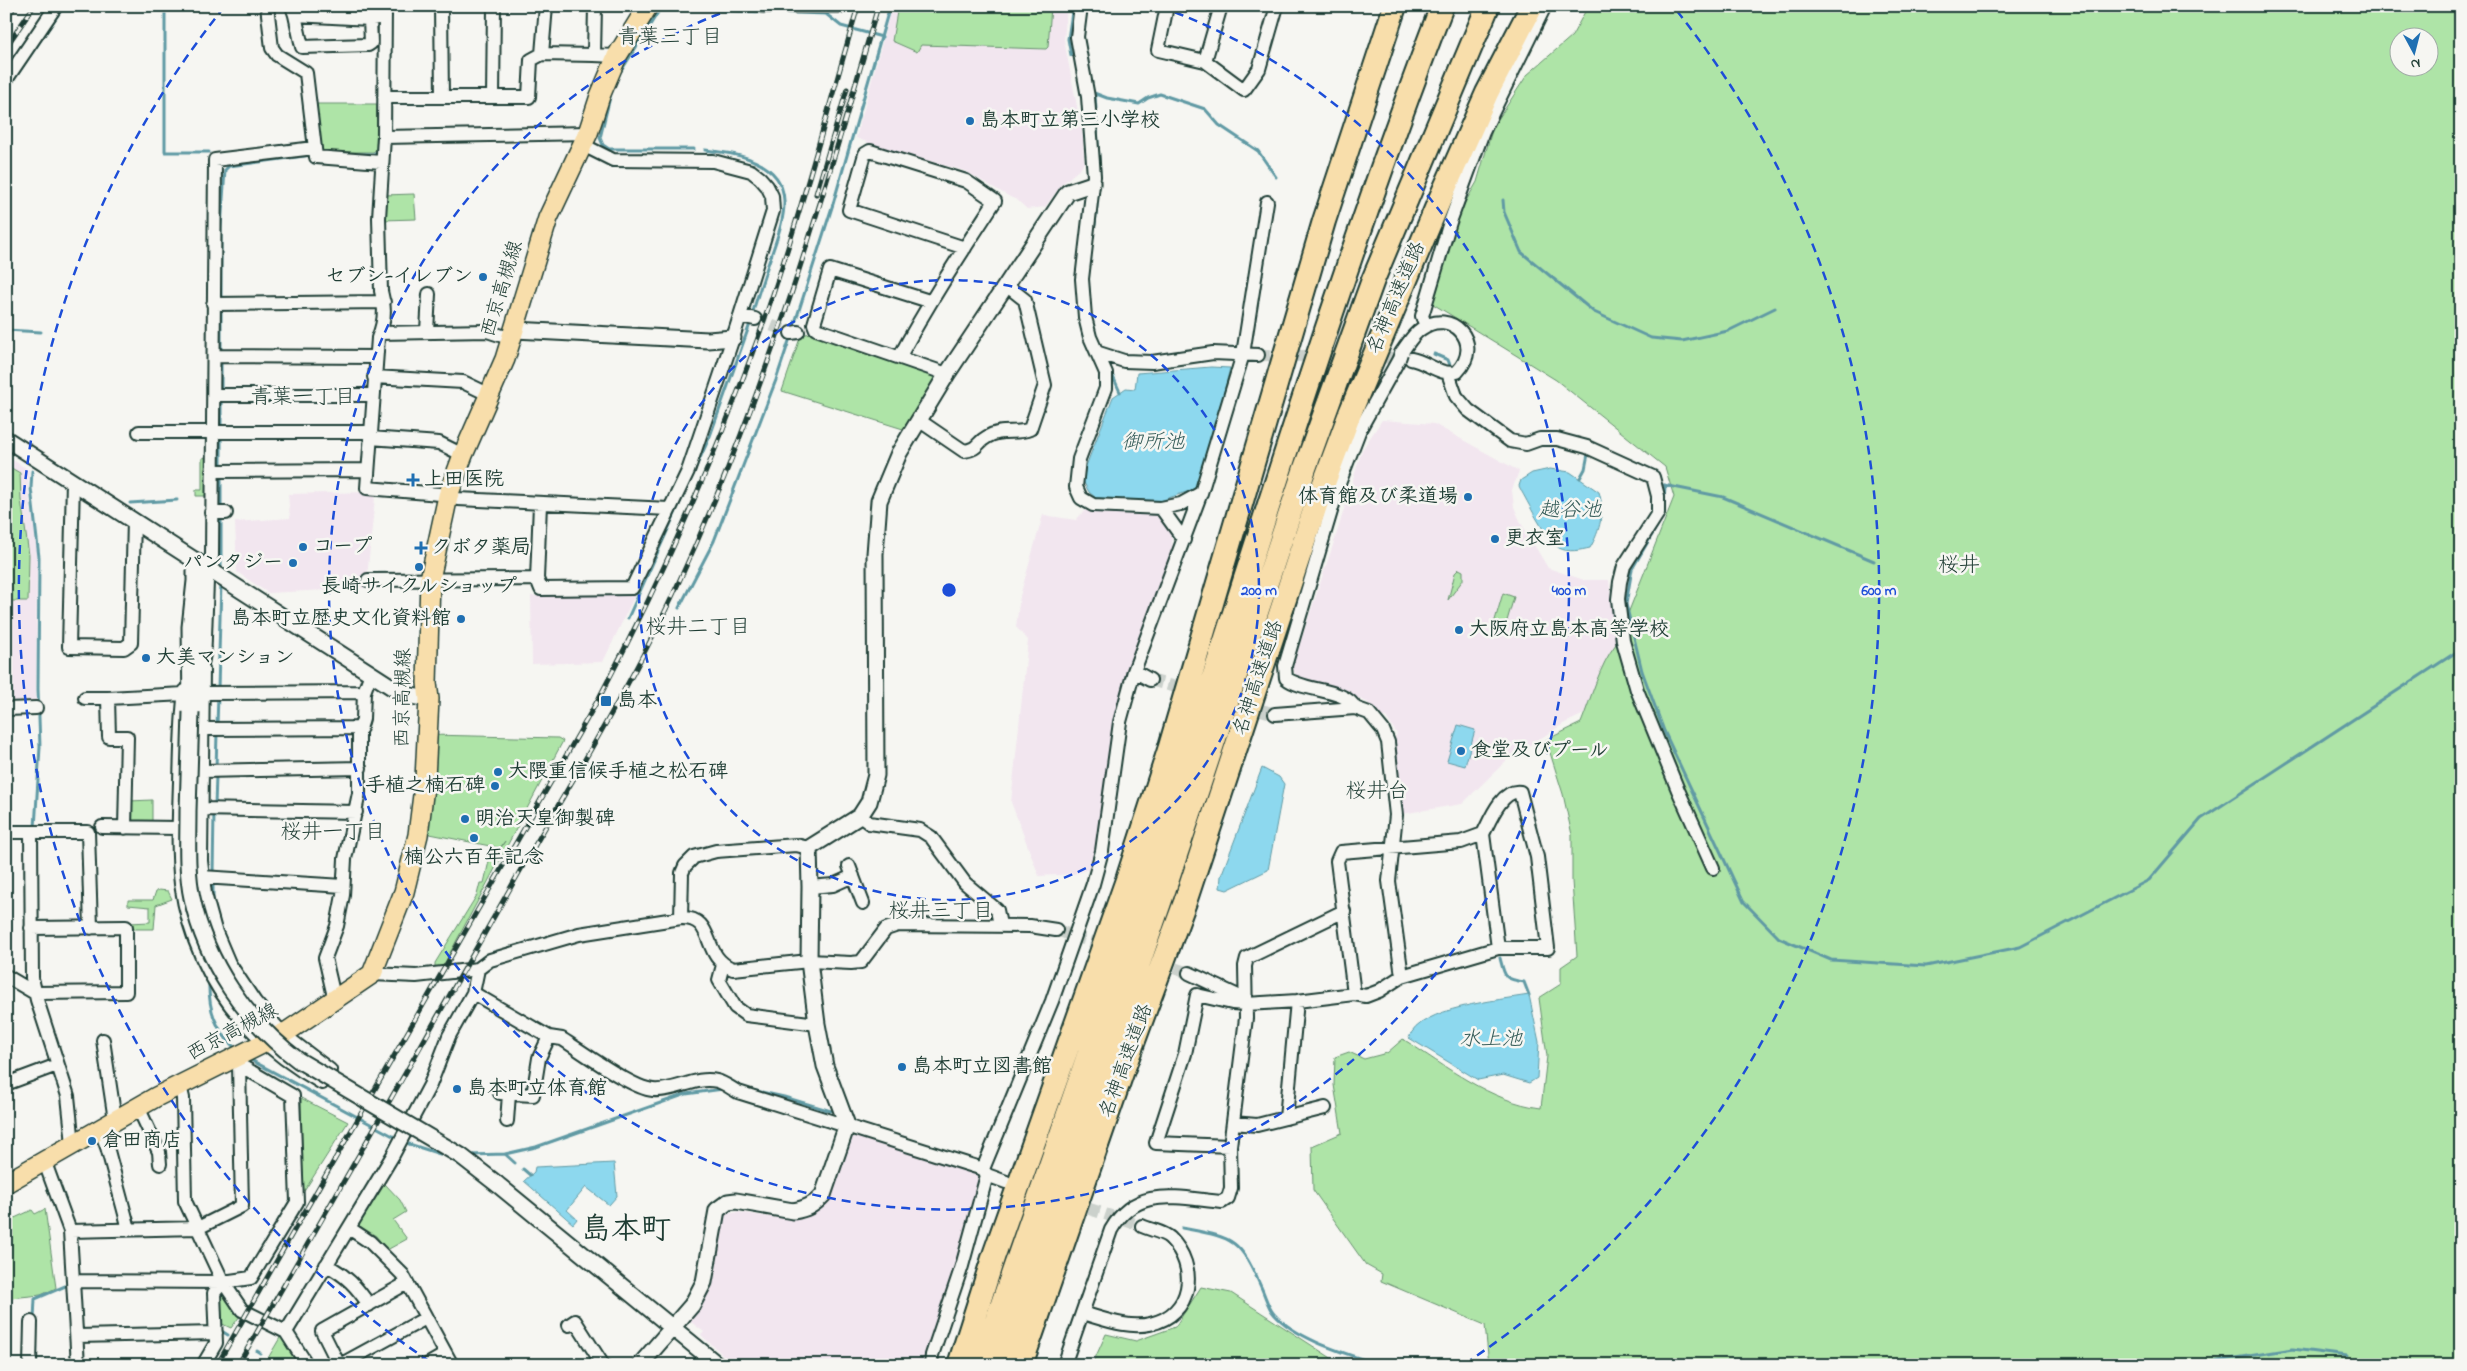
<svg xmlns="http://www.w3.org/2000/svg" width="2467" height="1371" font-family="'Indie Flower','Klee One',sans-serif">
  <rect width="100%" height="100%" fill="#f6f6f2"/>
  <filter id="ink" filterUnits="userSpaceOnUse"><feTurbulence type="fractalNoise" baseFrequency=".02" numOctaves="2"/><feDisplacementMap in="SourceGraphic" scale="10" xChannelSelector="R" yChannelSelector="G"/><feConvolveMatrix kernelMatrix="1 2 1 2 8 2 1 2 1" color-interpolation-filters="sRGB"/></filter>
  <g filter="url(#ink)">
    <!-- built -->
    <path fill="#f2e6ef" d="M892 6H1067L1064 40 1083 137 1084 162 1081 168 1062 184 1045 207 1027 209 1017 200 1010 197 965 171 880 147 856 138Z
      M1382 420 1434 424 1519 471 1512 490 1514 507 1521 523 1548 568 1584 580H1609L1618 659 1603 705 1565 723 1509 758 1462 804 1402 814 1393 741 1397 734 1386 717H1380L1367 702 1345 693 1298 679 1292 667 1335 539 1362 450Z
      M6 456 29 470 28 488 37 549 36 703 6 704Z
      M371 492 375 497 366 588 268 593 237 572 235 522 290 518 288 494Z
      M1085 510 1151 513 1162 517 1170 527 1173 548 1122 688 1097 847 1092 868 1074 874 1039 876 1011 802 1028 640 1016 627 1020 596 1043 515 1076 520Z
      M635 595 603 662 532 664 531 596Z
      M858 1134 975 1171 982 1179 927 1365H734L701 1335 704 1332 687 1319 721 1220 726 1214 738 1212 777 1218 804 1219 820 1209 827 1200 853 1136Z"/>
    <!-- green -->
    <path fill="#aee4a7" stroke="#66906e" fill-rule="evenodd" d="M898 6H1051L1048 47 1046 49 921 45 917 52 892 41Z
      M1588 6H2461V1365H1489L1485 1325 1381 1281 1382 1274 1366 1265 1313 1190 1312 1146 1342 1133 1334 1085 1335 1057 1349 1052 1364 1059 1387 1053 1403 1039C1445 1066 1491 1102 1541 1108L1547 1056 1539 998 1561 984V967L1577 956 1572 881V835L1563 794 1546 740 1581 723C1592 696 1599 666 1616 644L1674 497 1665 467 1556 380 1420 296 1430 283 1456 218 1477 182 1493 127 1527 75 1572 36ZM2400 38H2430V68H2400Z
      M312 104H377L376 150 373 152H322L317 145Z
      M414 194 416 219 383 220 384 195Z
      M811 333 935 373 937 379 903 429 782 391 801 335Z
      M209 457V496H196V490H202V458Z
      M6 465 20 473 21 500 29 555 28 601H6Z
      M1459 569 1463 571V580L1448 600 1455 573Z
      M1503 593 1514 597 1504 631 1493 627Z
      M431 735 558 738 563 741 442 968 435 967V963L477 895 480 883H484L492 848 500 849 505 841 500 848 425 833Z
      M152 800V824L134 823 129 818V801Z
      M159 890 168 891 172 899 156 905 154 929H131L129 923 150 922V907L128 905V900H153L156 891Z
      M301 1098 348 1122 303 1193Z
      M385 1184 400 1200 406 1212 393 1220 407 1239 387 1250 376 1236 358 1225Z
      M45 1209 56 1288 41 1295 10 1298 6 1270V1222L32 1210 35 1214Z
      M1201 1287 1231 1293 1342 1365H1092L1106 1334 1136 1341 1175 1327Z
      M221 1293H224L232 1309 240 1316 231 1328 218 1322 217 1297Z
      M281 1336 298 1365H264Z"/>
    <!-- water -->
    <path fill="#8dd8ee" stroke="#619aa4" d="M1211 367 1230 368 1213 434 1195 489 1154 503 1106 500 1096 498 1089 492 1083 481 1086 466 1113 397 1126 388 1135 389 1137 373Z
      M1550 469 1570 472 1599 492C1605 511 1600 531 1590 548 1581 550 1568 553 1559 548 1546 539 1530 506 1522 492L1519 486 1521 480 1532 473Z
      M1458 725 1475 730 1465 766 1447 761Z
      M1262 768 1279 777 1284 784 1268 870 1227 890 1220 888 1221 876Z
      M1529 995 1539 1042 1537 1078 1529 1083 1503 1075 1478 1080 1409 1038C1419 1007 1500 1000 1529 995Z
      M614 1163 617 1196 609 1205 586 1187 567 1210 577 1219 573 1224 524 1181 534 1172 535 1167Z"/>
    <g fill="none" stroke-linecap="round" stroke-linejoin="round">
      <!-- stream -->
      <path stroke="#619aa4" stroke-width="3" d="M165 6V152H209
        M713 6 716 10 765 12
        M771 12 826 14 841 26 882 37
        M1071 55 1068 39 1073 6
        M621 71 662 6
        M6 91 64 6
        M611 93 600 138 603 145 609 149H694
        M1094 93 1107 98 1139 104 1148 98 1160 94 1205 109 1219 125 1258 151 1276 177
        M1095 94 1100 175
        M705 150C721 152 739 154 754 161 798 180 784 218 772 253 765 273 758 294 752 315
        M353 154H374L378 151
        M1503 200 1504 212 1521 252 1594 312 1651 338 1682 341 1728 331 1775 308
        M1095 225 1099 184
        M1088 276 1089 294
        M221 301V228L225 170 229 166 312 155
        M221 308V354
        M793 329 833 204 890 6
        M6 330 41 332
        M1434 354 1448 360 1452 370
        M221 360V391
        M1111 372 1120 392
        M1458 385 1464 397
        M221 398V429
        M221 435V469
        M1549 445 1563 446
        M1606 462 1646 480
        M32 471 31 488 39 557 38 689 40 747 35 828
        M221 475V509
        M1580 478 1585 469 1588 454
        M1664 485 1723 497 1874 561
        M130 503 177 500
        M1664 503 1665 485
        M221 515V571
        M1660 521 1632 569 1626 604 1642 671 1664 731 1744 902 1779 938 1831 960 1926 966 2020 947 2149 880 2201 819 2461 649
        M679 608 714 541 776 380 791 335
        M628 618 710 436 751 321
        M218 689 221 583
        M217 726 218 695
        M216 769 217 733
        M215 806 216 775
        M213 874 214 812
        M213 901V882
        M1500 958C1505 978 1504 979 1524 982L1529 995
        M209 980C208 1009 215 1030 237 1050
        M247 1058 393 1136
        M752 1090 784 1097 831 1111
        M409 1144 440 1154 447 1155
        M505 1154 536 1147 686 1094 723 1089
        M469 1155 505 1154 515 1163
        M523 1169 530 1175
        M1182 1228C1233 1238 1239 1237 1261 1287 1265 1295 1268 1308 1274 1314 1297 1340 1348 1354 1380 1365
        M34 1319 35 1299 70 1284
        M220 1330 228 1335
        M257 1351 260 1353
        M1891 1365H1897
        M2192 1365 2293 1349 2347 1356"/>
      <!-- minor-tunnel -->
      <path stroke="#cbd1cc" stroke-width="12" stroke-dasharray="12 6" stroke-linecap="butt" d="M755 319 791 333
        M1258 355 1408 358
        M1150 680 1191 691
        M1244 705 1275 714
        M1056 930 1108 947
        M1158 963 1189 973
        M1071 1203 1142 1226"/>
      <!-- minor casing -->
      <g stroke="#1f3d34" stroke-width="16">
        <path id="minor" d="M267 6 272 48 277 55 306 73 316 157 381 162
          M292 6 295 15 370 19
          M385 6 384 137 379 218 381 291C386 308 385 322 378 338L367 488 440 494 458 499 669 509
          M546 6 542 54 594 55
          M595 6 594 55 617 56
          M763 6H841
          M1081 6 1077 37 1088 97 1094 176 1082 279 1085 317 1090 337 1106 373V388L1079 459 1076 487 1081 498 1093 505 1161 508
          M1167 6 1158 50 1205 61 1244 90 1259 69 1277 6
          M295 15 302 47 368 45 371 43 370 19 385 17
          M1205 61 1221 6
          M6 80 56 6
          M384 97H442L441 6
          M442 97H493L494 6
          M493 97H529L531 60 542 54
          M384 137 588 133
          M929 301 830 270 814 324 816 329 947 374
          M213 304 384 302
          M740 316 755 319
          M1426 326 1422 316 1450 222 1483 132 1545 6
          M427 331 429 294
          M380 333 487 331 512 339
          M791 333 798 332
          M1099 353 1124 361 1152 362 1213 353 1258 355
          M1401 353C1407 345 1413 334 1421 329 1451 307 1485 343 1457 372 1439 376 1428 362 1411 359
          M214 356 376 357
          M900 356C929 302 962 252 995 201L966 181 870 151 865 154 849 210 965 248
          M1448 373 1456 396 1468 410 1510 441 1526 444 1540 439H1557L1587 447 1653 477 1658 496V513L1624 566 1620 582 1618 599 1623 641 1637 690 1678 790 1713 868
          M374 377 463 382 490 395
          M214 395H373
          M920 421 964 451C979 449 976 443 987 437 1001 428 1016 435 1030 429L1045 385 1025 300 1006 285
          M139 432H370
          M370 438 439 443 463 455
          M212 471 367 470
          M73 481 69 647 124 648 131 643 134 520
          M540 504 537 579 541 589 632 588 688 471 733 338 773 211 772 196 767 186 760 178 751 171 713 161 613 160 583 145
          M211 513H226
          M1184 540 1161 508 1181 504 1201 493
          M206 567 212 556 215 160 314 148
          M368 580 537 579
          M1134 671 1150 680
          M185 691C181 721 181 751 180 782 179 816 177 850 181 884 194 974 244 1039 322 1083L330 1070 283 1034 255 1002 229 963 215 930 205 894 201 861 203 669
          M204 693 364 692
          M85 698H108L109 737H127L125 828
          M108 698 184 694
          M1355 708C1346 688 1303 692 1286 678L1285 666 1340 481 1360 429 1399 359
          M6 709 36 708
          M203 729 361 728
          M203 771 360 768
          M201 809 356 812
          M860 816 869 823 920 830 931 837 965 883 997 910 1000 925
          M102 827 178 828
          M6 832H88L91 928
          M31 832 32 978 37 1000 68 1096 73 1144
          M849 866 863 903
          M202 877 343 886
          M810 887 833 885 853 876
          M681 918 682 873 685 866 694 857 716 851 796 845 809 848
          M723 965 719 980 735 1007 746 1015 817 1024
          M1189 973 1236 995 1246 1004
          M372 974 416 976 478 969 490 960 579 934 681 918C717 917 700 957 733 969L809 961 851 963 861 962 886 929 898 925 1030 926 1056 930
          M6 976 35 993 126 992V927L31 928
          M1402 976 1498 948H1548L1537 857 1520 792C1502 789 1490 820 1483 834
          M473 993 549 1037 562 1039C583 1052 631 1088 653 1090 675 1092 695 1076 717 1081 725 1083 730 1088 738 1092L983 1169 987 1175 1006 1182
          M1354 994 1337 861 1341 852 1461 842 1483 834 1498 948
          M335 1001 325 958 337 926 343 895 345 859 359 793V732L363 719 364 692 371 673
          M103 1040 115 1120
          M6 1084 57 1065
          M180 1086 183 1098 185 1201 223 1282 242 1310 286 1332 307 1365
          M500 1093 533 1095 539 1058 549 1037
          M138 1107 159 1152 160 1164
          M1286 1118 1297 1001
          M507 1121 509 1094
          M1233 1123 1257 1125 1325 1108
          M100 1129 107 1147 129 1229
          M1230 1146 1156 1143 1185 1054 1197 995 1232 1003 1246 1004 1297 1001 1354 994 1366 996 1379 991 1402 976 1389 881 1396 815 1388 742 1383 730 1369 713 1355 708 1275 714
          M44 1160 70 1231 78 1365
          M983 1169 1052 1001 1093 884 1102 851 1120 722 1134 671 1201 493 1243 354 1267 202
          M349 1228 370 1242 403 1275 452 1365
          M70 1231 198 1228 242 1206 239 1065
          M326 1265C346 1275 357 1287 369 1305
          M73 1281 223 1282 251 1278 297 1202 293 1096 231 1060
          M1082 1313C1104 1319 1128 1329 1150 1324 1193 1315 1199 1267 1170 1238 1164 1232 1151 1230 1142 1226
          M569 1325 575 1321 603 1365
          M286 1332 393 1155 430 1085 449 1036 473 993 478 969
          M77 1336 216 1333
          M30 1365 31 1322
          M203 1365 216 1343 214 1293 223 1282
          M339 1365 322 1331 407 1283
          M340 1365 426 1318
          M427 1365 446 1354
          M931 1365 932 1355 962 1266 987 1175
          M1064 1365 1111 1230C1136 1185 1177 1198 1222 1202L1228 1198 1231 1188 1230 1146 1246 1018 1245 966 1247 958 1344 911"/>
      </g>
      <!-- tertiary casing -->
      <g stroke="#1f3d34" stroke-width="19">
        <path id="tertiary" d="M515 330 708 340 733 338
          M6 439 395 689 411 696 429 699
          M197 682 203 651 206 567
          M191 712 190 627 195 581V560
          M497 1184 718 1365
          M640 1365 692 1305 704 1282 717 1210 728 1202 736 1201 793 1211C806 1209 814 1205 823 1195L847 1125 825 1066 817 1024 809 961 810 887 809 848 860 816 869 802 876 775 875 554 879 501 899 453 947 374 1054 213 1068 192 1092 184"/>
      </g>
      <!-- primary casing -->
      <g stroke="#1f3d34" stroke-width="22">
        <path id="primary" d="M6 1183 156 1097 288 1031 372 974 404 892 418 835 425 779 429 699 427 683 430 579 448 496 463 455 505 359 548 218 588 133 600 96 617 56 648 6"/>
      </g>
      <!-- motorway casing -->
      <g stroke="#1f3d34" stroke-width="26">
        <path id="motorway" d="M959 1365 994 1255 1128 877 1169 750 1324 221 1395 6
          M981 1365C1036 1204 1094 1043 1147 881 1244 589 1331 293 1442 6
          M1000 1365 1165 888 1305 468 1373 280 1488 6
          M1021 1365 1122 1073 1185 902 1318 499 1350 413 1440 199 1487 93 1532 6"/>
      </g>
      <!-- minor -->
      <use href="#minor" stroke="#f6f6f2" stroke-width="12"/>
      <!-- tertiary -->
      <use href="#tertiary" stroke="#f6f6f2" stroke-width="15"/>
      <!-- primary -->
      <use href="#primary" stroke="#f8deab" stroke-width="19"/>
      <!-- motorway -->
      <use href="#motorway" stroke="#f8deab" stroke-width="22"/>
      <!-- rail casing -->
      <g stroke="#1f3d34" stroke-width="5">
        <path id="rail" d="M6 19 15 6
          M6 47 34 6
          M816 194 847 89
          M217 1365 599 698C661 581 714 460 759 335 797 228 826 116 858 6
          M238 1365C333 1201 427 1036 520 871 574 777 632 684 677 586 765 397 821 206 878 6"/>
      </g>
      <!-- rail -->
      <use href="#rail" stroke="#f6f6f2" stroke-width="3" stroke-dasharray="9" stroke-linecap="butt"/>
      <!-- minor-bridge casing -->
      <g stroke="#1f3d34" stroke-width="16" stroke-linecap="butt">
        <path id="minor-bridge" d="M1399 359 1401 353"/>
      </g>
      <!-- tertiary-bridge casing -->
      <g stroke="#1f3d34" stroke-width="19" stroke-linecap="butt">
        <path id="tertiary-bridge" d="M191 712C190 745 189 778 188 811 188 840 186 870 192 898 206 963 246 1021 298 1060L461 1156 497 1184"/>
      </g>
      <!-- minor-bridge -->
      <use href="#minor-bridge" stroke="#f6f6f2" stroke-width="12"/>
      <!-- tertiary-bridge -->
      <use href="#tertiary-bridge" stroke="#f6f6f2" stroke-width="15"/>
    </g>
  </g>
  <!-- distance rings -->
  <g fill="none" stroke="#1d4ed8" stroke-width="2.5" stroke-dasharray="9 6">
    <circle cx="949" cy="590" r="310"/>
    <path d="M1161 7A620 620 0 1 1 737 7"/>
    <path d="M429 1361A930 930 0 0 1 221 11M1677 11A930 930 0 0 1 1469 1361"/>
  </g>
  <!-- markers -->
  <g fill="#1f6fb2" stroke="#f6f6f2" stroke-width="2">
    <circle cx="970" cy="121" r="5"/>
    <circle cx="483" cy="277" r="5"/>
    <path d="M410.5 472.5h5v5h5v5h-5v5h-5v-5h-5v-5h5z"/>
    <circle cx="1468" cy="497" r="5"/>
    <circle cx="1495" cy="539" r="5"/>
    <circle cx="303" cy="547" r="5"/>
    <path d="M418.5 540.5h5v5h5v5h-5v5h-5v-5h-5v-5h5z"/>
    <circle cx="293" cy="563" r="5"/>
    <circle cx="419" cy="567" r="5"/>
    <circle cx="461" cy="619" r="5"/>
    <circle cx="1459" cy="630" r="5"/>
    <circle cx="146" cy="658" r="5"/>
    <rect x="600" y="695" width="12" height="12" rx="2.5"/>
    <circle cx="1461" cy="751" r="5"/>
    <circle cx="498" cy="772" r="5"/>
    <circle cx="495" cy="786" r="5"/>
    <circle cx="465" cy="819" r="5"/>
    <circle cx="474" cy="838" r="5"/>
    <circle cx="902" cy="1067" r="5"/>
    <circle cx="457" cy="1089" r="5"/>
    <circle cx="92" cy="1141" r="5"/>
  </g>
  <g text-anchor="middle" dominant-baseline="central" stroke-width="5" stroke-linejoin="round" paint-order="stroke">
    <!-- poi labels -->
    <g font-size="20" font-weight="bold" fill="#1f3d34" stroke="#f6f6f2" text-anchor="start">
      <text x="980" y="121">島本町立第三小学校</text>
      <text x="473" y="277" text-anchor="end">セブン-イレブン</text>
      <text x="424" y="480">上田医院</text>
      <text x="1458" y="497" text-anchor="end">体育館及び柔道場</text>
      <text x="1505" y="539">更衣室</text>
      <text x="313" y="547">コープ</text>
      <text x="431" y="548">クボタ薬局</text>
      <text x="283" y="563" text-anchor="end">パンタジー</text>
      <text x="419" y="587" text-anchor="middle">長崎サイクルショップ</text>
      <text x="451" y="619" text-anchor="end">島本町立歴史文化資料館</text>
      <text x="1469" y="630">大阪府立島本高等学校</text>
      <text x="156" y="658">大美マンション</text>
      <text x="617" y="701">島本</text>
      <text x="1471" y="751">食堂及びプール</text>
      <text x="508" y="772">大隈重信候手植之松石碑</text>
      <text x="485" y="786" text-anchor="end">手植之楠石碑</text>
      <text x="475" y="819">明治天皇御製碑</text>
      <text x="474" y="858" text-anchor="middle">楠公六百年記念</text>
      <text x="912" y="1067">島本町立図書館</text>
      <text x="467" y="1089">島本町立体育館</text>
      <text x="102" y="1141">倉田商店</text>
    </g>
    <!-- street labels -->
    <g font-size="20" fill="#1f3d34" stroke="#f6f6f2">
      <text transform="translate(503 289) rotate(-73)">西京高槻線</text>
      <text transform="translate(1397 298) rotate(-67)">名神高速道路</text>
      <text transform="translate(1259 678) rotate(-72)">名神高速道路</text>
      <text transform="translate(404 698) rotate(-89)">西京高槻線</text>
      <text transform="translate(233 1033) rotate(-28)">西京高槻線</text>
      <text transform="translate(1127 1061) rotate(-70)">名神高速道路</text>
    </g>
    <!-- neighbourhood labels -->
    <g font-size="21" fill="#1f3d34" stroke="#f6f6f2">
      <text x="670" y="38">青葉三丁目</text>
      <text x="303" y="398">青葉一丁目</text>
      <text x="1959" y="566">桜井</text>
      <text x="698" y="628">桜井二丁目</text>
      <text x="1377" y="792">桜井台</text>
      <text x="333" y="833">桜井一丁目</text>
      <text x="941" y="912">桜井三丁目</text>
    </g>
    <!-- water labels -->
    <g font-size="21" font-style="italic" fill="#355c59" stroke="#f6f6f2">
      <text x="1153" y="443">御所池</text>
      <text x="1570" y="511">越谷池</text>
      <text x="1491" y="1040">水上池</text>
    </g>
    <!-- town labels -->
    <g font-size="30" font-weight="bold" fill="#1f3d34" stroke="#f6f6f2">
      <text x="626" y="1231">島本町</text>
    </g>
  </g>
  <circle cx="949" cy="590" r="8" fill="#1d4ed8" stroke="#f6f6f2" stroke-width="2.5"/>
  <g font-size="15" text-anchor="middle" font-weight="bold" fill="#1d4ed8" stroke="#f6f6f2" stroke-width="5" stroke-linejoin="round" paint-order="stroke">
    <text x="1259" y="595">200 m</text>
    <text x="1569" y="595">400 m</text>
    <text x="1879" y="595">600 m</text>
  </g>
  <!-- margin -->
  <rect width="2467" height="1371" fill="none" stroke="#f6f6f2" stroke-width="25"/>
  <rect x="12" y="12" width="2442" height="1346" fill="none" stroke="#1f3d34" stroke-width="2" filter="url(#ink)"/>
  <!-- north arrow -->
  <g transform="translate(2414 52) rotate(173)"><circle r="24" fill="#f6f6f2" stroke="#a0aca6"/>
  <path d="M0-4L9 19L0 12L-9 19Z" fill="#1f6fb2"/>
  <text y="-8" font-size="14" font-weight="bold" text-anchor="middle" fill="#1f3d34">N</text>
  </g>
</svg>
